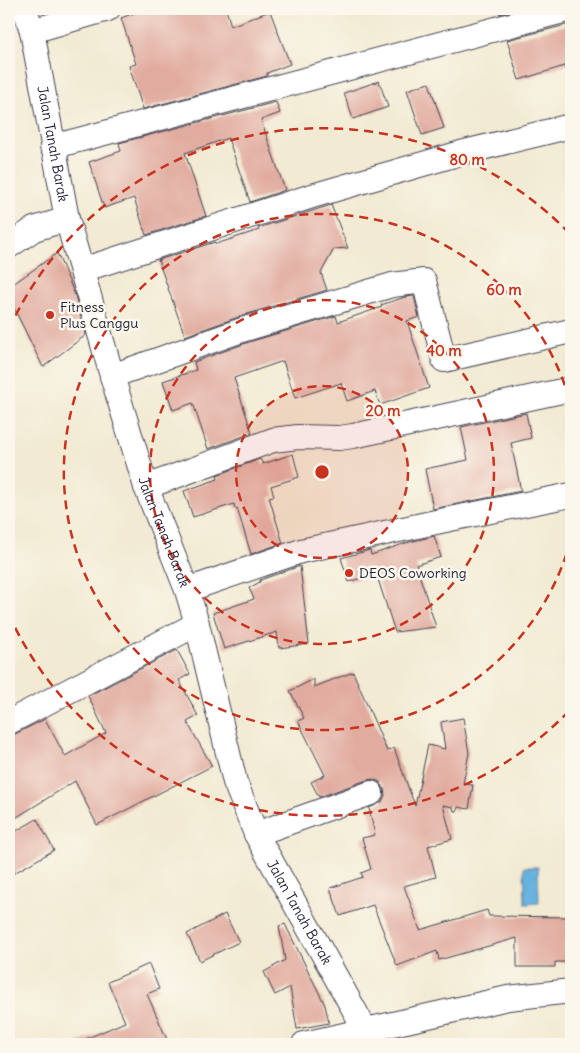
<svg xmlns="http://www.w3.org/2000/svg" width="580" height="1053" font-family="Delius,sans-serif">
  <rect width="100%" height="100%" fill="#fbf7ec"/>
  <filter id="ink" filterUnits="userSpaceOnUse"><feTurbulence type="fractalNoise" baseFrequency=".02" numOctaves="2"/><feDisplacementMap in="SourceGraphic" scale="10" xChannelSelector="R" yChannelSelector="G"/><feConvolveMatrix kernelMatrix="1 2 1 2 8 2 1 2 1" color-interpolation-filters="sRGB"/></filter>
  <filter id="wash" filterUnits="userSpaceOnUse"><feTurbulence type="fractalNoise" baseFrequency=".0096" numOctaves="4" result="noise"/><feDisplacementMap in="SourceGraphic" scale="20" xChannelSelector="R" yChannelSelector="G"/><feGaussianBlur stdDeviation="1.12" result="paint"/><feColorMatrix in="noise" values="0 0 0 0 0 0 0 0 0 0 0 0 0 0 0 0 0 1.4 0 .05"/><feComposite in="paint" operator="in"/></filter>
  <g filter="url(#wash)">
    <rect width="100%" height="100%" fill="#f2ead2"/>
    <!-- water -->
    <path fill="#67b2e0" stroke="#446a8e" d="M524 867H538L539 903 525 904Z"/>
    <g id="blocks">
      <!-- building -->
      <path fill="#e1ab9f" d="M145 9H226L231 26 270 11 290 64 267 73V76L143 109 129 66 136 64 121 18Z
        M498 9H518L500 14Z
        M570 24 571 64 519 80 507 40Z
        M379 81 388 107 353 119 344 93Z
        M429 83 444 128 422 135 407 90Z
        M276 102 280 113 261 120 285 190 250 202 228 138 185 153 206 216 146 235 134 198 104 208 89 162 121 151 119 143Z
        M331 205 348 248 334 249 321 273 327 290 241 316 185 336 158 260 215 242 216 244 259 230 258 228Z
        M57 253 75 295 86 335 43 367 9 298V287Z
        M414 296 419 317 407 321 429 388 380 405 375 391 347 401 341 383 295 398 283 361 234 378 252 433 208 449 193 403 173 410 163 381 196 370 194 362 249 342 336 316 338 322 382 307 381 305 405 297Z
        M526 413 531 438 511 443 521 491 433 509 425 469 468 460 461 427Z
        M293 454 299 477 271 486 274 496 269 497 283 543 251 554 237 508 235 509 234 504 193 517 184 491 218 479 217 475 260 459 263 464Z
        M434 536 441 557 416 565 436 627 395 632 376 573 349 582 341 558 370 550 371 555 406 543Z
        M300 566 309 644 279 648 277 632 224 649 213 613 254 599 249 588 260 582V580Z
        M177 650 190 674 179 680 198 716 187 722 212 766 97 825 75 781 9 822V736L15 734 45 719 65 756 106 733 88 696Z
        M353 672 387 751 394 748 415 806 428 745 445 749 441 722 463 718 469 753 463 784 473 785 469 809 458 807 457 811H454L453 807 443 805 452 839 428 846 436 877 404 886 420 930 487 910 489 916 571 917V962H555V967H517V938L439 960 437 951 397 966 373 905 340 916 330 888 363 877 361 873 371 869 362 838 375 835 369 808 382 802 385 795 384 789 380 782 373 779 367 780 319 797 311 782 325 775 298 721 304 718 290 691 314 679V687Z
        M37 819 54 850 9 876V835Z
        M225 914 239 942 200 961 187 934Z
        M285 924 325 1005 329 1023 297 1029 290 987 275 995 264 972 285 960 279 926Z
        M149 964 159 989 147 994 169 1044H74L125 1022 108 982Z"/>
    </g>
  </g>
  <g filter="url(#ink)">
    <use href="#blocks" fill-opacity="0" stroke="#414052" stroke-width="1"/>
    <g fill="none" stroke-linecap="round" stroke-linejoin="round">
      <!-- street casing -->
      <g stroke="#414052" stroke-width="26">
        <g id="street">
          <path id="s1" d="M25 9 32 31 67 219 112 376 146 487 187 590 197 624 235 782 256 834 366 1031"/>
          <path d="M32 31 108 9"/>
          <path d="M52 147 571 9"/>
          <path d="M9 246 34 229 67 219"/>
          <path d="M82 270 312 196 461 153 571 126"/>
          <path d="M112 376 245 329 392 285 424 281 444 360 571 331"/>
          <path d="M146 487 273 440 298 437 339 438 353 436 571 389"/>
          <path d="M187 590 301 551 450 519 571 495"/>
          <path d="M9 722 197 624"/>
          <path d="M256 834 371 793"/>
          <path d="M304 1044 508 998 571 991"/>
        </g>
      </g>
      <!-- street -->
      <use href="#street" stroke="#fff" stroke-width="24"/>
    </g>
  </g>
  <!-- distance rings -->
  <circle cx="322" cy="472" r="86" fill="#c8321e" fill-opacity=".12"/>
  <g fill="none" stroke="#c8321e" stroke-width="2.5" stroke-dasharray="9 6">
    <circle cx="322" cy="472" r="86"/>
    <circle cx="322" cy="472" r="172"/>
    <path d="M571 539A258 258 0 1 1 571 405"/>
    <path d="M569 711A344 344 0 0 1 9 615M9 329A344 344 0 0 1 569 233"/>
  </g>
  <!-- markers -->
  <g fill="#c8321e" stroke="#fbf7ec" stroke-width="2">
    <circle cx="50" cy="315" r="5"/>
    <circle cx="349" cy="573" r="5"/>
  </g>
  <g text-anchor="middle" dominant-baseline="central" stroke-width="5" stroke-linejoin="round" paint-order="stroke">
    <!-- street labels -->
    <g font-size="14" fill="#22223b" stroke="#fbf7ec">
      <text stroke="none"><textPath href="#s1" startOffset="138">Jalan Tanah Barak</textPath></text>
      <text stroke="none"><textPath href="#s1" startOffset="542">Jalan Tanah Barak</textPath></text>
      <text stroke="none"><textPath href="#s1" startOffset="948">Jalan Tanah Barak</textPath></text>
    </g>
    <!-- poi labels -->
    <g font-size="14" fill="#22223b" stroke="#fbf7ec" text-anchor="start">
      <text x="60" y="307">Fitness<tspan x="60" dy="16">Plus Canggu</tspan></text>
      <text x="359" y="573">DEOS Coworking</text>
    </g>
  </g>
  <circle cx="322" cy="472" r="8" fill="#c8321e" stroke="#fbf7ec" stroke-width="2.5"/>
  <g font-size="15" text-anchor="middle" font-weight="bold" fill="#c8321e" stroke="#fbf7ec" stroke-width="5" stroke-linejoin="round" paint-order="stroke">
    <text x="467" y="165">80 m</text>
    <text x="504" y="295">60 m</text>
    <text x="444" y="356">40 m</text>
    <text x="383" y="416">20 m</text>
  </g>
  <!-- margin -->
  <rect width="580" height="1053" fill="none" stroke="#fbf7ec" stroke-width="30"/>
</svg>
